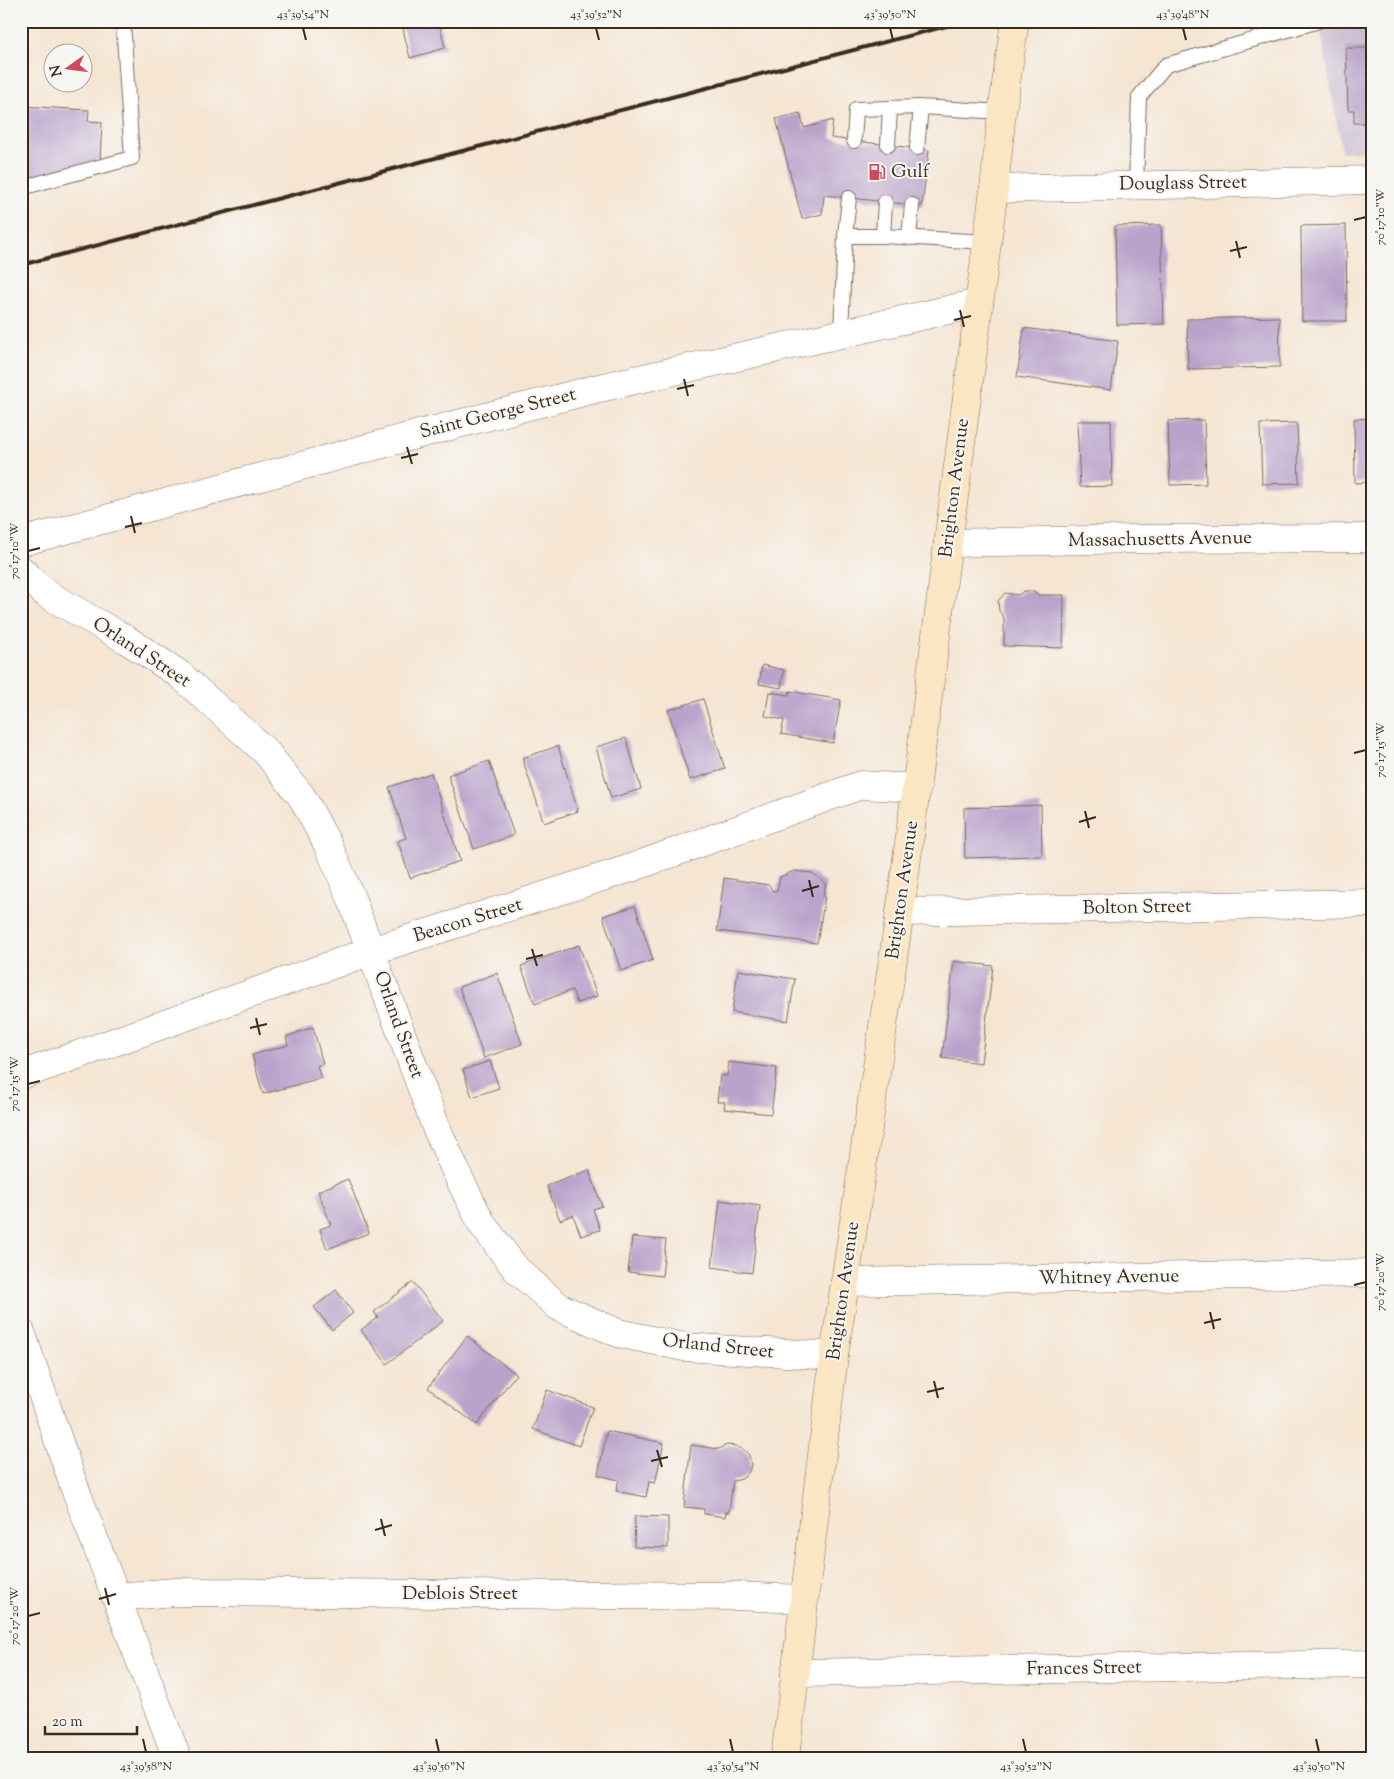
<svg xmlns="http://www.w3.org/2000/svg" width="1394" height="1779" font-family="'Sorts Mill Goudy',serif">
  <rect width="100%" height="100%" fill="#f6f6f2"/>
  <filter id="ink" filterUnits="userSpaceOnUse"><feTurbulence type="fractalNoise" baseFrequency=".02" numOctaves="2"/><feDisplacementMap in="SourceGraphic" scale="10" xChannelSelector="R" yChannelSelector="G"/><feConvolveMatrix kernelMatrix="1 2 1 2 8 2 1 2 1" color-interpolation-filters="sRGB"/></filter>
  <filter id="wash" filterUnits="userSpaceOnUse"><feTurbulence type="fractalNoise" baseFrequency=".0096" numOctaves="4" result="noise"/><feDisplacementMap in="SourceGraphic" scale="20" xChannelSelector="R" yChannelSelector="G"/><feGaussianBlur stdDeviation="1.12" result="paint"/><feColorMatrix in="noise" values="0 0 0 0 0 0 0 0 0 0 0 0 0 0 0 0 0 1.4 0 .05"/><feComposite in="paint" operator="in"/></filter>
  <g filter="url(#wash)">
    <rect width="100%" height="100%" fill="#f5e5d2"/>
    <!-- industrial -->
    <path fill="#ccbfd4" d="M1319 21H1373V151L1342 152Z"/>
    <g id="blocks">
      <!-- building -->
      <path fill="#baa3cb" d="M401 21H439L445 48 410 58Z
        M1346 48H1373V123H1354V110H1348Z
        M21 106 89 110 88 121 102 122 100 160 21 181Z
        M800 113 804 128 833 120 831 138 929 150 922 206 824 195 822 214 802 219 776 119Z
        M1161 225 1164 324 1117 325 1115 226Z
        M1346 225 1347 321H1302L1301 226Z
        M1279 317 1280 367 1188 369 1187 319Z
        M1024 328 1118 341 1111 390 1017 377Z
        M1373 418V482L1355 483 1354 419Z
        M1204 420 1206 484 1170 485 1168 421Z
        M1077 421H1111L1112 486 1080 487Z
        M1297 423 1299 483 1262 484 1260 424Z
        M1024 591H1034L1038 595H1064L1063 648 1004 646V617L999 611 998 601 1005 593 1018 595Z
        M762 665 784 670 781 688 759 684Z
        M790 691 841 700 833 743 781 734 784 720 765 716 769 692 789 695Z
        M703 699 725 769 690 780 668 710Z
        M626 738 641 789 611 798 596 747Z
        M558 746 578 811 544 823 522 758Z
        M489 761 514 835 474 849 448 775Z
        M431 773 460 861 410 878 398 841 406 838 389 787Z
        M1041 805 1042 856 965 858 964 808Z
        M794 871 812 873 826 883 823 897H825L817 943 717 931 724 878 769 885 773 891H777L780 877Z
        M635 906 653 960 621 971 603 916Z
        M579 945 597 996 577 1003 572 990 535 1004 521 966Z
        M954 961 993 966 981 1063 942 1058Z
        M738 970 795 979 788 1021 732 1012Z
        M497 973 522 1044 484 1058 459 987Z
        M313 1027 323 1064 317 1066 321 1078 263 1094 252 1055 288 1045 286 1037Z
        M490 1061 499 1088 472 1097 463 1070Z
        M729 1062 777 1068 771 1114 724 1109 725 1102H717L720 1075 727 1076Z
        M589 1170 602 1206 593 1209 600 1230 581 1236 573 1215 560 1220 547 1186Z
        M348 1179 369 1233 327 1249 320 1229 331 1225 318 1191Z
        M720 1200 760 1206 752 1273 712 1267Z
        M632 1237 666 1240 662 1276 628 1272Z
        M413 1282 443 1321 387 1364 361 1330 378 1317 374 1312Z
        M336 1290 353 1313 332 1330 314 1307Z
        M467 1336 516 1374 477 1425 428 1388Z
        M547 1390 593 1407 579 1446 533 1429Z
        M607 1431 664 1443 655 1483 649 1482 646 1497 616 1491 619 1480 598 1475Z
        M691 1445 719 1449 727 1445 736 1446 744 1450 749 1455 751 1465 749 1472 742 1479 733 1481 729 1512H726L725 1517 704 1514V1509L684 1507Z
        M635 1516 668 1517V1548L634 1547Z"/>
    </g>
  </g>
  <g filter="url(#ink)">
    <use href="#blocks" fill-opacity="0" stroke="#7c6b5d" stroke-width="1"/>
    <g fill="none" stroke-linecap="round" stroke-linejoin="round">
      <!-- service casing -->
      <g stroke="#7c6b5d" stroke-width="16">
        <path id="service" d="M854 141 856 109 921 107 1002 112
          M888 145 890 108
          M917 148 921 107
          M1136 185 1139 97 1166 65 1319 21
          M21 188 132 158 123 21
          M845 236 849 198
          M883 236 885 202
          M909 238 912 205
          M841 334 845 236H883L986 242"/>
      </g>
      <!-- minor casing -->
      <g stroke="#7c6b5d" stroke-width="29">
        <path id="minor" d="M994 189 1373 180
          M21 542 419 434 599 388 979 303
          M948 543 1138 539 1373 538
          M21 570 45 593 127 640 179 674 266 752 302 797 328 845 350 895 436 1127 458 1176 482 1224 516 1269 559 1307 618 1333 684 1347 834 1356
          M900 912 1373 903
          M21 1075 371 951 628 869 861 785 917 788
          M845 1282 1373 1273
          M21 1332 73 1483 177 1758
          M117 1597 175 1592 736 1596 803 1599
          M795 1673 1373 1664"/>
      </g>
      <!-- secondary casing -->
      <g stroke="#7c6b5d" stroke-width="29">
        <path id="secondary" d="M785 1758 834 1356 900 912 994 189 1002 112 1015 21"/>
      </g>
      <!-- service -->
      <use href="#service" stroke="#fff" stroke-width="14"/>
      <!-- minor -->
      <use href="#minor" stroke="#fff" stroke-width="28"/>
      <!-- secondary -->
      <use href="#secondary" stroke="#fbe6c4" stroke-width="28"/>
      <!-- rail -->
      <path stroke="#3b2a1e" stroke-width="4" d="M21 265 966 21"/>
    </g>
  </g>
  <!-- ticks -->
  <path fill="none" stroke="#3b2a1e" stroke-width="2" d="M303 28 306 40M596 28 599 40M890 28 893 40M1183 28 1186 40M1354 220 1366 217M1236 241 1240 258M1230 251 1247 247M960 310 964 327M954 320 971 316M684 379 688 396M677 389 694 385M407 447 412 464M401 458 418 454M131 516 135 533M125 527 142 523M28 551 40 548M1354 753 1366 750M1085 811 1089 828M1079 822 1096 817M809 880 813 897M802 891 819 886M532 949 537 966M526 959 543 955M256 1018 260 1035M250 1028 267 1024M28 1084 40 1081M1354 1285 1366 1282M1210 1312 1214 1329M1204 1323 1221 1319M934 1381 938 1398M927 1392 944 1388M657 1450 662 1467M651 1461 668 1457M381 1519 385 1536M375 1530 392 1525M105 1588 109 1605M99 1599 116 1594M28 1616 40 1613M143 1739 146 1752M436 1739 439 1752M730 1739 733 1752M1023 1739 1026 1752M1316 1739 1319 1752"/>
  <!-- icons -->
  <defs>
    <g id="fuel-bare" transform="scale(1.35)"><path d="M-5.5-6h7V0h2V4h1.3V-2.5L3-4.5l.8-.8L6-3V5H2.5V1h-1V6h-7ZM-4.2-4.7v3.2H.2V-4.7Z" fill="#d1495b" stroke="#f6f6f2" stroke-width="2.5" paint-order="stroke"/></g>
  </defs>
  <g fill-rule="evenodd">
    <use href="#fuel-bare" x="877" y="172"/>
  </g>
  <g text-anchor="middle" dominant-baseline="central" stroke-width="4" stroke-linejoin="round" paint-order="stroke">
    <!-- poi labels -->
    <g font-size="19" fill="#3b2a1e" stroke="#f6f6f2" text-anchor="start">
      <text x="891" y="172">Gulf</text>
    </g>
    <!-- street labels -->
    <g font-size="19" fill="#3b2a1e" stroke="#f6f6f2">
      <text transform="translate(1183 184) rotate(-1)">Douglass Street</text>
      <text transform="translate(498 414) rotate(-14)">Saint George Street</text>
      <text transform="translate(955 488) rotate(-83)">Brighton Avenue</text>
      <text transform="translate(1160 540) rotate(-1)">Massachusetts Avenue</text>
      <text transform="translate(141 653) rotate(33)">Orland Street</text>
      <text transform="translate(903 890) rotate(-82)">Brighton Avenue</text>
      <text transform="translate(1137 908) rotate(-1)">Bolton Street</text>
      <text transform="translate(468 921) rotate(-17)">Beacon Street</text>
      <text transform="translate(398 1025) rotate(70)">Orland Street</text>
      <text transform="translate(1109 1278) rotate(-1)">Whitney Avenue</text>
      <text transform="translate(844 1291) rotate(-82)">Brighton Avenue</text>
      <text transform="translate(718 1347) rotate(6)">Orland Street</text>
      <text x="460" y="1594">Deblois Street</text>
      <text transform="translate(1084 1669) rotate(-1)">Frances Street</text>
    </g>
  </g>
  <!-- margin -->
  <rect width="1394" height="1779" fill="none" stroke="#f6f6f2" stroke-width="55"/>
  <!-- north arrow -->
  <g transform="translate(68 68) rotate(256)"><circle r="24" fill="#f6f6f2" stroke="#aba49d"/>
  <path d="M0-4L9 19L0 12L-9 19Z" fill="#d1495b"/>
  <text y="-8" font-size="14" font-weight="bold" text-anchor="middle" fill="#3b2a1e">N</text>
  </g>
  <!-- scale -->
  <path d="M45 1726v8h92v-8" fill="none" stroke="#3b2a1e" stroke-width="2.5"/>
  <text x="52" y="1726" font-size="15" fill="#3b2a1e" stroke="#f6f6f2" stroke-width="4" paint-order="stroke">20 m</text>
  <rect x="28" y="28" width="1338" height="1724" fill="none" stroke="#3b2a1e" stroke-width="2"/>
  <g font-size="12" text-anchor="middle" fill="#3b2a1e">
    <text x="303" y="18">43°39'54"N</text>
    <text x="596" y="18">43°39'52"N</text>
    <text x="890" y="18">43°39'50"N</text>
    <text x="1183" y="18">43°39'48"N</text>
    <text transform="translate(1380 217) rotate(-90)" y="4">70°17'10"W</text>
    <text transform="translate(14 551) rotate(-90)" y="4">70°17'10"W</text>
    <text transform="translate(1380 750) rotate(-90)" y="4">70°17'15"W</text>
    <text transform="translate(14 1084) rotate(-90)" y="4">70°17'15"W</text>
    <text transform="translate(1380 1282) rotate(-90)" y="4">70°17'20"W</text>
    <text transform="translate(14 1616) rotate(-90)" y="4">70°17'20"W</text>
    <text x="146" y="1770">43°39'58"N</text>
    <text x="439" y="1770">43°39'56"N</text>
    <text x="733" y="1770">43°39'54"N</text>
    <text x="1026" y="1770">43°39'52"N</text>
    <text x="1319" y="1770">43°39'50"N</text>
  </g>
</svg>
